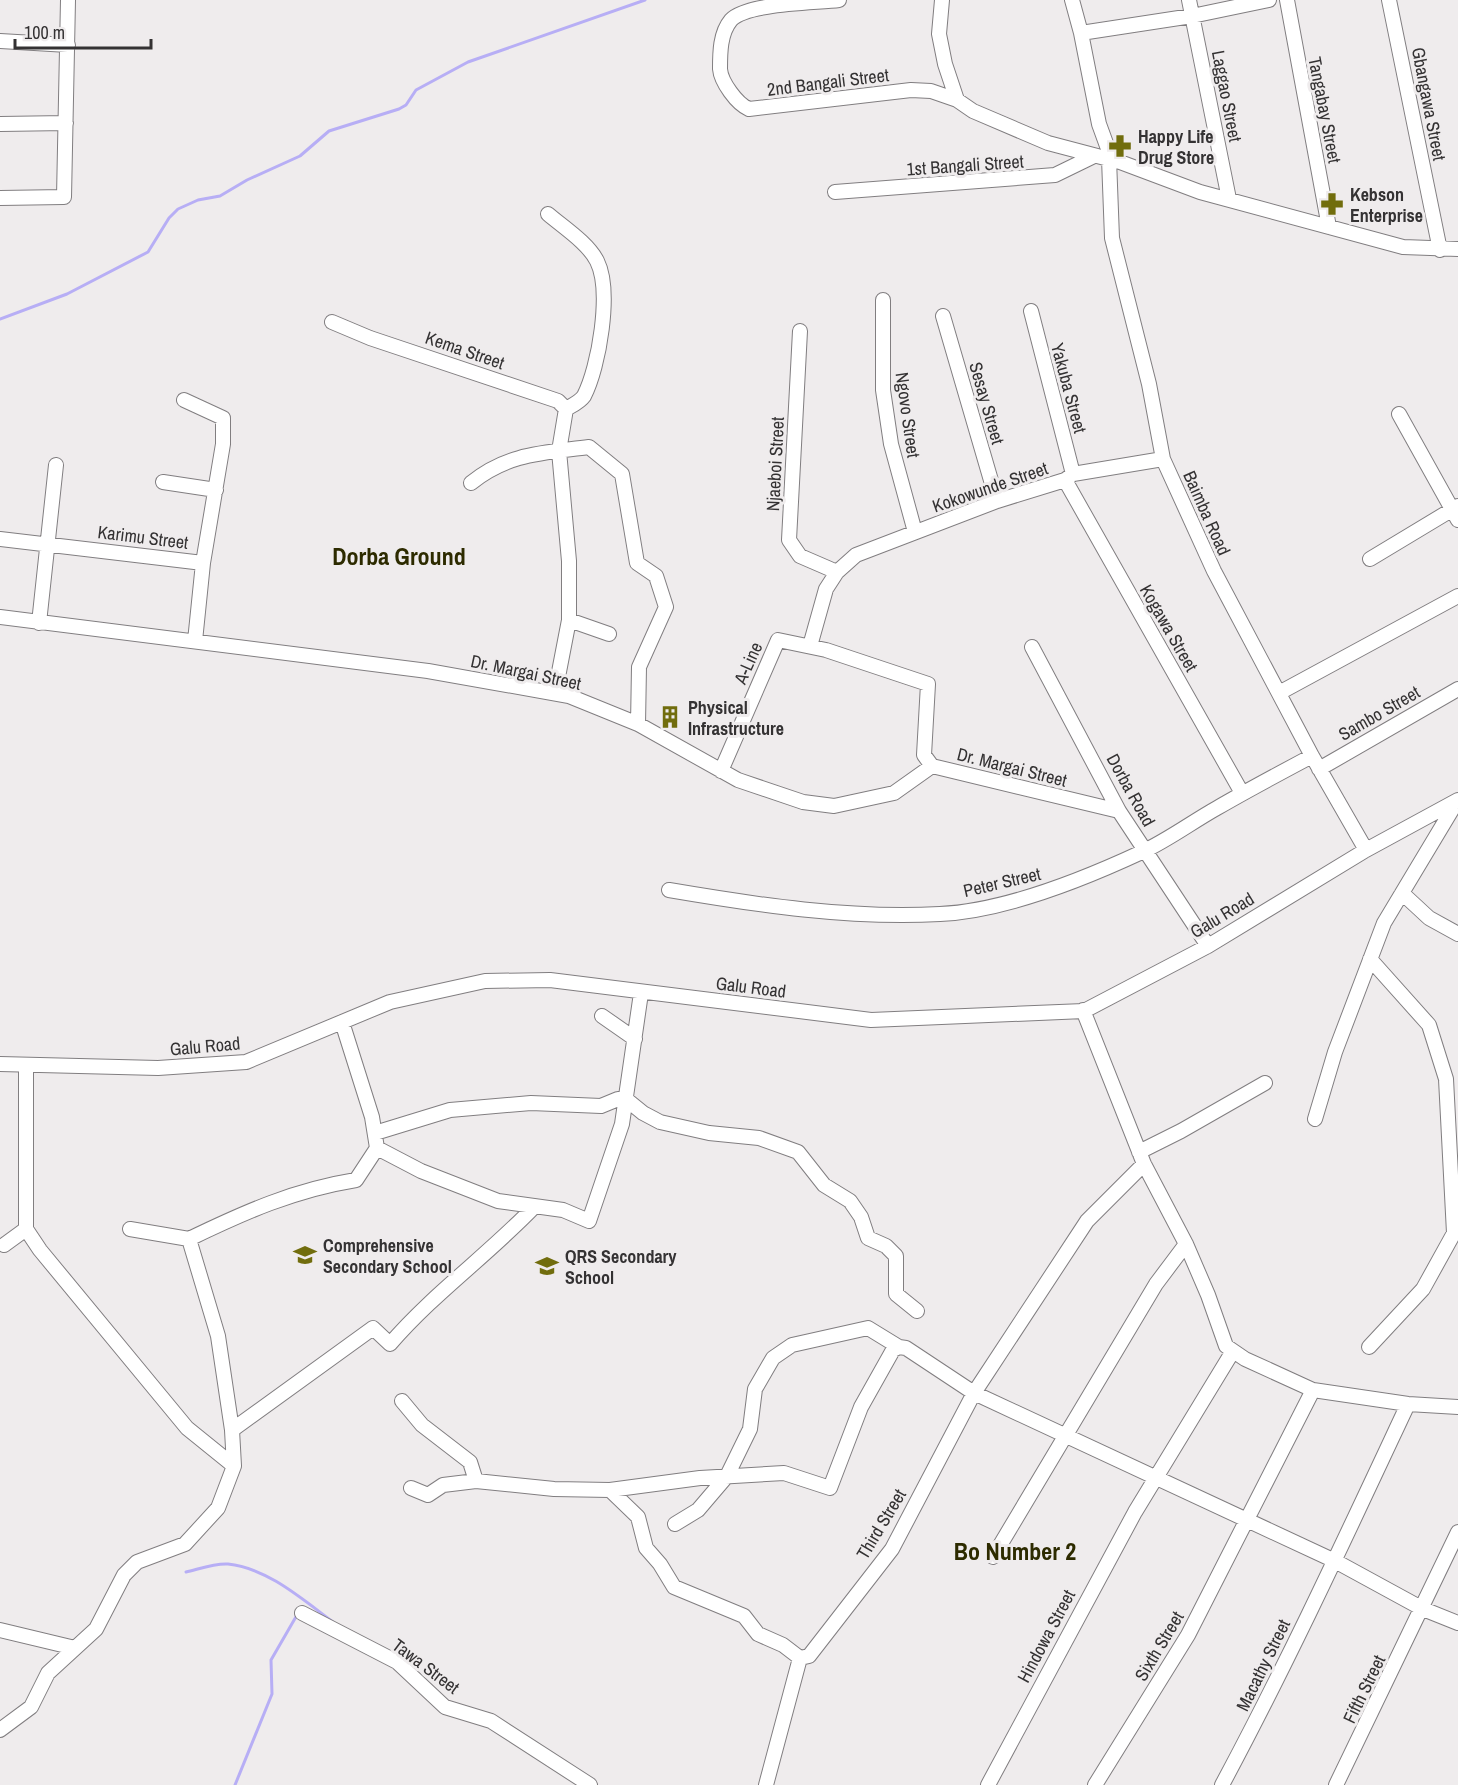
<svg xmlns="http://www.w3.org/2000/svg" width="1458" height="1785" font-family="'Archivo Narrow',sans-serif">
  <rect width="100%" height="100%" fill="#efeced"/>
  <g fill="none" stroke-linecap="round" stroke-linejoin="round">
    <!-- stream -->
    <path stroke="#b7aef5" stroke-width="3" d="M0 319 67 294 148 252 169 218 178 209 198 200 220 196 247 180 300 156 329 131 399 109 406 105 416 90 468 62 645 0
      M186 1572C199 1569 215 1563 228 1564 267 1568 302 1599 333 1622
      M235 1785 272 1694 271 1660 297 1615"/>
    <!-- minor casing -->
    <g stroke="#817e80" stroke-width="16">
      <path id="minor" d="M839 0C815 3 747 3 731 20 720 33 720 53 720 69 721 82 737 104 749 109L911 90 931 91 957 100
        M942 0 939 34 945 64 957 100 973 111 1048 143 1120 162 1200 192 1403 247 1458 249
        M1072 0 1081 33 1099 124 1107 146 1120 162
        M1189 0 1229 199
        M1287 0 1329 227
        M1389 0 1440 250
        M1081 33 1192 16 1269 0
        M0 41 68 45
        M0 124 66 123
        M1109 159 1112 238 1149 384 1163 459 1214 571 1312 756 1366 850
        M835 192 1055 175 1094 156
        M0 198 64 197 68 0
        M548 214C563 227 588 243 597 261 612 291 599 367 584 396 580 402 571 406 566 409
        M883 300V390L891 444 915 532
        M1031 311 1073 474
        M943 316 997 501
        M332 322 370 338 558 401 566 409 559 451 569 561V620L609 634
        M800 331 789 540 800 556 837 572
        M184 400 223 418V444L203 563
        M1399 414 1458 520
        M1065 480 1242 793
        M163 482 216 490
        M471 483C508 453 544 453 589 447L622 474 637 563 656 576 666 607 639 667 638 724
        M0 539 203 563 195 641
        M1370 559 1458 506
        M0 617 428 671 569 696 638 724 738 780 803 802 834 806 894 793 932 766 1119 811
        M39 623 56 465
        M810 646 826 589 837 572 856 555 997 501 1065 480 1073 474 1163 459
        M1032 647 1119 811 1208 946
        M1279 693 1458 596
        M569 696 558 677 569 620
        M1319 769 1458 689
        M721 771 778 640 826 650 928 684 924 755 932 766
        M669 890C757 905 850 919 940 914 1005 911 1084 879 1142 852 1168 840 1192 822 1217 808 1248 790 1280 773 1312 756
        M1402 893 1429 918 1458 934
        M1083 1010 1144 1164 1186 1244 1208 1295 1226 1346 1245 1359 1313 1390 1408 1404 1458 1407
        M602 1016 635 1039
        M0 1064 158 1068 246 1062 390 1002 485 981 550 980 871 1020 1084 1011 1208 946 1366 850 1458 800
        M26 1065V1229L40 1250 187 1428 234 1466
        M1315 1119 1335 1052 1384 923 1456 803
        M375 1133 450 1110 531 1103 601 1106 618 1099 627 1100 643 1113 660 1122 709 1133 759 1138 798 1152 824 1185 850 1201 861 1217 868 1238 886 1246 896 1256V1294L917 1311
        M377 1148 421 1171 498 1201 563 1210 589 1221 622 1124 641 993
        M1139 1152 1181 1131 1265 1083
        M1144 1164 1087 1221 974 1393 1335 1561 1423 1609 1458 1623
        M130 1229 189 1239
        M189 1239C245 1212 294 1190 356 1180L377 1148 372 1117 342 1022
        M4 1245 26 1229
        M1369 1347 1423 1289 1454 1233 1446 1079 1429 1025 1370 959
        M402 1401 422 1425 470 1462 476 1481 554 1489 610 1490 700 1478 784 1473 830 1488 861 1407 893 1350 899 1347 906 1348 974 1393 892 1549 809 1656 800 1658
        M232 1430 373 1328 390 1344C434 1293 488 1255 535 1206
        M411 1488 428 1495 443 1485 476 1481
        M610 1490 638 1517 646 1548 660 1564 674 1587 744 1616 758 1634 783 1645 800 1658
        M675 1524 698 1510 727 1476 750 1429 755 1389 773 1358 792 1345 868 1328 899 1347
        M993 1557 1156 1284 1186 1244
        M302 1613 397 1662 445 1707 491 1721 590 1785
        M0 1630 75 1648
        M0 1730 31 1707 48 1673 96 1629 124 1575 137 1562 185 1544 218 1508 234 1466 232 1430 218 1336 189 1239
        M766 1785 800 1658
        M988 1785 1135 1512 1233 1351
        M1095 1785 1188 1635 1313 1390
        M1222 1785C1289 1660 1348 1532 1408 1404
        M1336 1785 1458 1532"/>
    </g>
    <!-- minor -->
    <use href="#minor" stroke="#fff" stroke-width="14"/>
  </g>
  <!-- icons -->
  <defs>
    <g id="pharmacy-bare" transform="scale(1.8)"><path d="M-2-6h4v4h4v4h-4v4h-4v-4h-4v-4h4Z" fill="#716d0d" stroke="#efeced" stroke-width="2.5" paint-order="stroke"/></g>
    <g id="building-bare" transform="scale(1.8)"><path d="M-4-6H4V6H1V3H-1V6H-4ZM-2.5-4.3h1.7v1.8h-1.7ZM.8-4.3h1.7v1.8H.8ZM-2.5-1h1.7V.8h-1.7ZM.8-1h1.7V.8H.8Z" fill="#716d0d" stroke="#efeced" stroke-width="2.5" paint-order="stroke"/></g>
    <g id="school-bare" transform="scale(1.8)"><path d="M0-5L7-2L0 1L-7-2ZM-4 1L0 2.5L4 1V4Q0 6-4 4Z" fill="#716d0d" stroke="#efeced" stroke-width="2.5" paint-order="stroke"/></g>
  </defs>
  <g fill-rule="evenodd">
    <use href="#pharmacy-bare" x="1120" y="146"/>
    <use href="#pharmacy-bare" x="1332" y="204"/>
    <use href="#building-bare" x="670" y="717"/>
    <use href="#school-bare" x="305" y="1255"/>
    <use href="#school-bare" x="547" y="1266"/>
  </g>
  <g text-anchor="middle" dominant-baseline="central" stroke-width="6" stroke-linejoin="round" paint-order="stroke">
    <!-- street labels -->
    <g font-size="18" fill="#343233" stroke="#efeced">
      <text transform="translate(828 82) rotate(-7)">2nd Bangali Street</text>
      <text transform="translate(1227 96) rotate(79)">Laggao Street</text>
      <text transform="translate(1429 104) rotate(79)">Gbangawa Street</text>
      <text transform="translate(1325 110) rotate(79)">Tangabay Street</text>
      <text transform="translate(965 165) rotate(-4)">1st Bangali Street</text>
      <text transform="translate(465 350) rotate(19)">Kema Street</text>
      <text transform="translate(1069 388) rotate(75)">Yakuba Street</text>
      <text transform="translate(987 403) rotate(74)">Sesay Street</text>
      <text transform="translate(908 415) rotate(82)">Ngovo Street</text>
      <text transform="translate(775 464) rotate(-87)">Njaeboi Street</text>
      <text transform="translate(990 487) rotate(-19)">Kokowunde Street</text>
      <text transform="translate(1207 513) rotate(66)">Baimba Road</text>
      <text transform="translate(143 537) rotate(7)">Karimu Street</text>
      <text transform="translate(1169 628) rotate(60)">Kogawa Street</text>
      <text transform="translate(748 663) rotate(-66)">A-Line</text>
      <text transform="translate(526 672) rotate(12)">Dr. Margai Street</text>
      <text transform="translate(1379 713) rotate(-30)">Sambo Street</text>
      <text transform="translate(1012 767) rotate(14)">Dr. Margai Street</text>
      <text transform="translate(1131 790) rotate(61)">Dorba Road</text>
      <text transform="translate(1002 882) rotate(-13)">Peter Street</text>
      <text transform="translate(1222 915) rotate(-31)">Galu Road</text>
      <text transform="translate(751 987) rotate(7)">Galu Road</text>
      <text transform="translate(205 1046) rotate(-5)">Galu Road</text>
      <text transform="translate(881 1524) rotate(-59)">Third Street</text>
      <text transform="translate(1046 1636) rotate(-62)">Hindowa Street</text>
      <text transform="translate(1159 1646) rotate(-59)">Sixth Street</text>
      <text transform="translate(1263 1665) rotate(-64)">Macathy Street</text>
      <text transform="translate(426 1666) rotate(37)">Tawa Street</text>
      <text transform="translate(1364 1689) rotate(-64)">Fifth Street</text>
    </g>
    <!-- poi labels -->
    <g font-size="18" font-weight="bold" fill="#343233" stroke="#efeced" text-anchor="start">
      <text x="1138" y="136">Happy Life<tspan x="1138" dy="21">Drug Store</tspan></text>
      <text x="1350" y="194">Kebson<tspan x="1350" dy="21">Enterprise</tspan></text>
      <text x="688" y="707">Physical<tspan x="688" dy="21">Infrastructure</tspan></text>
      <text x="323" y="1245">Comprehensive<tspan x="323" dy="21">Secondary School</tspan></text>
      <text x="565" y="1256">QRS Secondary<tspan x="565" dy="21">School</tspan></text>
    </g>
    <!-- district labels -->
    <g font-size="24" font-weight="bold" fill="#2d2b00" stroke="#efeced">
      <text x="399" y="556">Dorba Ground</text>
      <text x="1015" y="1551">Bo Number 2</text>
    </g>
  </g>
  <!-- scale -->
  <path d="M15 39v9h136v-9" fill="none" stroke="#343233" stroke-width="3"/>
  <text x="24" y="39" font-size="18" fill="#343233" stroke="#efeced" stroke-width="4.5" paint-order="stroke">100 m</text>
</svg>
